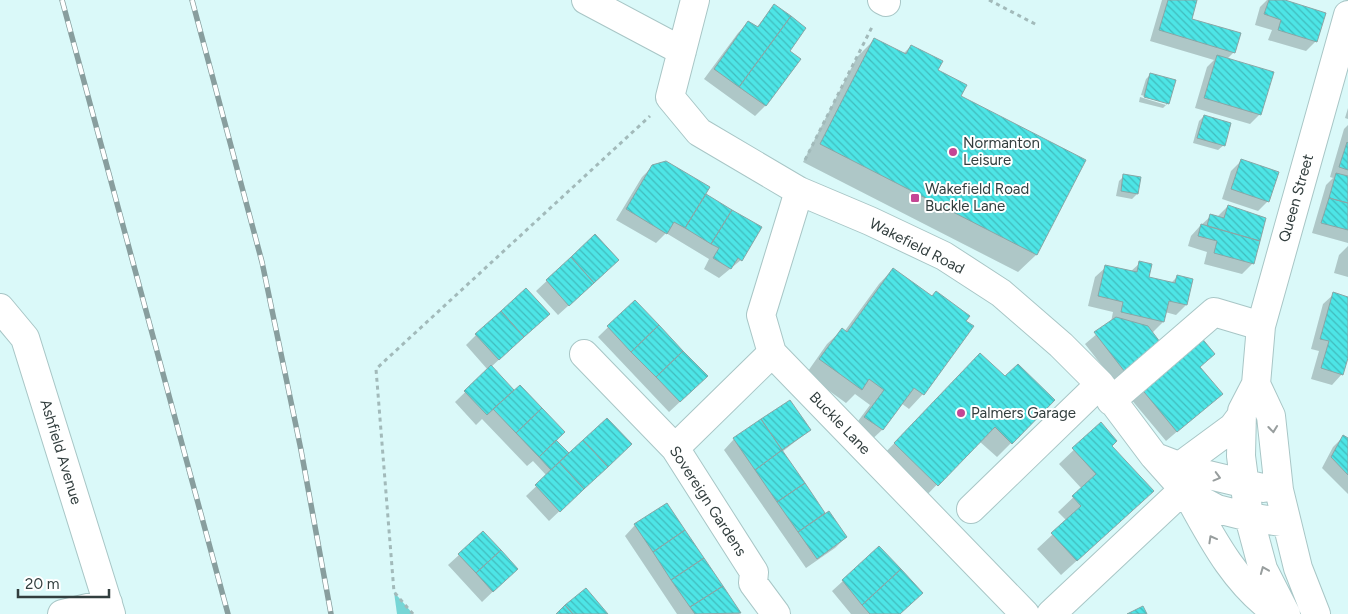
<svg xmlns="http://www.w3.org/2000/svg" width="1348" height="614" font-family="Figtree,sans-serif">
  <defs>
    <pattern id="building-back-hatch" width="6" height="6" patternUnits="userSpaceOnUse" patternTransform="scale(1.25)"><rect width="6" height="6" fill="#4de5e6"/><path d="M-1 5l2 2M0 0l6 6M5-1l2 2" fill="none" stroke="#41bbbc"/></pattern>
  </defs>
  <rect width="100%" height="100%" fill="#daf9f9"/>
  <!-- green -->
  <path fill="#76d6d6" d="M394 592 413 614H397Z"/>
  <!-- shadow -->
  <path fill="#0003" d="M1162 0H1196L1190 20 1234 52 1227 59 1260 114 1250 124 1195 108 1207 67 1214 60 1150 41Z
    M1267 0H1280L1316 41 1306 51 1268 40 1272 30 1255 25 1260 7Z
    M774 6 788 51 799 59 765 106 755 116 704 79 738 33 749 22 756 28Z
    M875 39 903 54 911 46 960 97 1084 161 1036 255 1018 272 803 162 857 57Z
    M1151 74 1168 103 1163 108 1139 102 1140 97 1166 105V102L1141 95 1146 79Z
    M1348 108V119L1345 118Z
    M1204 116 1224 145 1218 150 1193 143 1199 121Z
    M1348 125V243L1312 233 1326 185 1333 178 1330 177 1344 129Z
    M1241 161 1268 201 1258 211 1222 199 1231 171Z
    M653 166 760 228 741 260 719 278 704 269 709 259 666 233 656 243 616 220 642 177Z
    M1124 176 1137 194 1132 199 1116 196 1119 181Z
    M1228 206 1265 218 1252 264 1242 274 1204 264 1207 252 1188 246 1191 236 1200 226 1211 216 1217 217Z
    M595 236 607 271 558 315 536 291Z
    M1348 246V277L1334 273 1339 255Z
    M1140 263 1148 278 1171 283 1177 277 1186 305 1176 315 1165 312 1163 322 1152 333 1159 342 1114 381 1085 344 1111 322 1113 312 1088 306 1095 277 1106 267 1130 272Z
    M893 269 932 297 923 394 909 409 901 403 882 430 867 444 850 432 870 405 855 394 846 403 806 374 827 344 842 330 844 332 879 284Z
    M1334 294 1348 298V353L1342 374 1332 385 1311 379 1319 351 1311 349 1323 304Z
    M634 302 696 387 669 412 598 337Z
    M538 324 491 367 555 440 559 462 620 454 549 521 526 496 547 476 533 461 527 466 482 419 476 425 455 402 488 370 466 345 476 335Z
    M1199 367 1221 394 1166 441 1130 398 1140 388Z
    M966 369 1011 443 997 457 979 441 923 499 880 458Z
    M1101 424 1137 506 1061 575 1037 549 1067 521 1058 512 1082 489 1059 464Z
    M810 430 782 452 825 514 846 537 835 548 806 568 724 450 734 439Z
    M1343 437 1348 440V494L1322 468 1333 447Z
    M666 504 740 613 739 614H677L625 536 635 525Z
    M483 533 506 579 482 602 448 565Z
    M843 581 899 614H851L832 591Z"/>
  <!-- building -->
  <path fill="url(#building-back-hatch)" stroke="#89a6a6" d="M1168 0H1197L1192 19 1241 33 1235 53 1159 30Z
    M1269 0H1285L1326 13 1317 42 1278 30 1281 20 1264 14Z
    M774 4 791 16 739 87 714 69 748 21 758 27Z
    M791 16 806 28 790 51 801 59 766 106 739 87Z
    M874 38 906 54 911 45 943 61 938 70 967 85 961 96 1086 160 1037 255 820 144Z
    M1217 55 1274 72 1261 115 1204 98Z
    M1150 73 1176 80 1169 104 1144 97Z
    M1204 115 1231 123 1225 146 1197 138Z
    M1347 142 1348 143V170L1339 167Z
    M1241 159 1279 172 1269 202 1231 189Z
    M666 161 710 187 685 228 674 222 667 234 626 209 652 165Z
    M1336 173 1348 176V203L1329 198Z
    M1123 174 1141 177 1138 194 1121 191Z
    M706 194 732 210 711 244 685 228Z
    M1329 198 1348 203V230L1321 223Z
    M1228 205 1266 218 1260 241 1207 226 1210 214 1224 218Z
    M732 210 762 227 742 261 738 258 731 269 713 258 719 248 711 244Z
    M1201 224 1260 241 1254 264 1214 253 1217 241 1198 236Z
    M595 234 619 260 594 283 571 257Z
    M571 257 594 283 569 306 546 280Z
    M1139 261 1152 264 1149 277 1175 283 1177 275 1193 279 1187 305 1169 301 1164 322 1121 312 1123 302 1098 296 1105 265 1137 272Z
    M893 268 932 296 936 291 970 316 966 321 974 326 924 395 914 388 883 430 864 417 884 390 869 379 862 390 819 359 842 328 847 332Z
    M526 288 550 314 524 337 501 311Z
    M1333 292 1348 297V358L1343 375 1321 368 1329 341 1320 339Z
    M635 300 659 325 631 352 607 326Z
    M501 311 524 337 499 360 475 334Z
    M1116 317 1148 326 1160 342 1125 372 1094 332Z
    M659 325 683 351 656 377 631 352Z
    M1200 336 1215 354 1200 367 1223 394 1177 432 1140 387Z
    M683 351 708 376 680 402 656 377Z
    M980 353 1005 376 1018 364 1055 400 1012 444 995 427 938 486 894 443Z
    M491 365 514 390 487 415 464 391Z
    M520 385 542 408 516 433 493 409Z
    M790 400 811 430 782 450 761 419Z
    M542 408 565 432 539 457 516 433Z
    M607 418 632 444 608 467 583 440Z
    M761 419 782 450 755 470 733 438Z
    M1101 422 1117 441 1112 446 1154 491 1077 561 1051 533 1081 506 1072 496 1096 474 1072 448Z
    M1343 435 1348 438V475L1331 457Z
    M556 440 569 453 551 470 539 457Z
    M583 440 608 467 584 489 559 462Z
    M782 450 805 483 777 502 755 470Z
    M559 462 584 489 560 512 535 485Z
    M805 483 825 513 798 532 777 502Z
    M667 503 685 530 653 552 634 524Z
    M829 511 847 537 817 559 798 532Z
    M685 530 704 558 671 580 653 552Z
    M483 531 501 550 476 573 458 554Z
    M879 546 901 569 862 605 842 580Z
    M501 550 518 569 493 592 476 573Z
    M704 558 723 586 690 607 671 580Z
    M901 569 923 593 900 614H870L862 605Z
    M723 586 741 613 695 614 690 607Z
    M586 588 608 614H573L565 605Z
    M565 605 573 614H556Z
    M1143 606 1147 614H1127Z"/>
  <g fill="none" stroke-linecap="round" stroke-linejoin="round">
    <!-- minor casing -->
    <g stroke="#a8c6c6" stroke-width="30">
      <path id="minor" d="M586 0 682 51
        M695 0 670 97 699 132 799 191 870 221 944 256 1001 293 1061 345 1100 384 1154 456 1187 493 1217 509 1249 517 1287 523
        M882 0 886 2
        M799 191 761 315 772 353 1025 614
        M0 308 25 338 111 614
        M584 354 675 448 754 572 753 583 776 614
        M1256 384 1271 416 1279 490 1298 568 1316 614
        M1111 401 1214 312 1261 326
        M675 448 772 353
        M1158 458 1192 471 1263 488
        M1180 466 1233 427 1242 415
        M1187 493C1211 537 1236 586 1279 614
        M971 509 1100 384
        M62 614 108 603
        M1051 614 1184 489
        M1286 614 1263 569 1249 517 1241 456 1242 411 1256 384 1261 326 1348 15"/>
    </g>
    <!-- path -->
    <path stroke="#a2baba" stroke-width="3" stroke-dasharray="4 4" stroke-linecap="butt" d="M989 0 1037 25
      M805 160 872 27
      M413 614 394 592 376 369 650 116"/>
    <!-- minor -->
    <use href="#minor" stroke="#fff" stroke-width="28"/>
    <!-- rail casing -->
    <g stroke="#889e9e" stroke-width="5.5">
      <path id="rail" d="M62 0 228 614
        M192 0 262 262 301 450 331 614"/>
    </g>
    <!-- rail -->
    <use href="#rail" stroke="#fff" stroke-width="4" stroke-dasharray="11" stroke-linecap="butt"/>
  </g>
  <!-- one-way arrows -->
  <defs><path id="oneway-chevron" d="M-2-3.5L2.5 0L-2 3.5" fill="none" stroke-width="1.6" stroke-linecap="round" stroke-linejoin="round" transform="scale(1.25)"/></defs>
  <g stroke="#989e9e">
    <use href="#oneway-chevron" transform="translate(1273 429) rotate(84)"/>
    <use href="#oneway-chevron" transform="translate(1217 477) rotate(15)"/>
    <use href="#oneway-chevron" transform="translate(1212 539) rotate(-119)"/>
    <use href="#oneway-chevron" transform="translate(1264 570) rotate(-112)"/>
  </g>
  <!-- markers -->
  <g fill="#c44694" stroke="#fff" stroke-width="2">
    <circle cx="953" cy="152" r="5"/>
    <rect x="910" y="193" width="10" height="10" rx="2.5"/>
    <circle cx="961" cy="413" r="5"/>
  </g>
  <g text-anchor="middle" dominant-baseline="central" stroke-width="4" stroke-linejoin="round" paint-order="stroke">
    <!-- poi labels -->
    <g font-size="15" fill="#323e3e" stroke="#fff" text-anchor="start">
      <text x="963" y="143">Normanton<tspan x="963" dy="17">Leisure</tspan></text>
      <text x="925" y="189">Wakefield Road<tspan x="925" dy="17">Buckle Lane</tspan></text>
      <text x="971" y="413">Palmers Garage</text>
    </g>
    <!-- street labels -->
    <g font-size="15" fill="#323e3e" stroke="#fff">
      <text transform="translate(1296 198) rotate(-74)">Queen Street</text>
      <text transform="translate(917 246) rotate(27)">Wakefield Road</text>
      <text transform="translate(840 423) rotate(46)">Buckle Lane</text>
      <text transform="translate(61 452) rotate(73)">Ashfield Avenue</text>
      <text transform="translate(708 501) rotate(57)">Sovereign Gardens</text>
    </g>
  </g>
  <!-- scale -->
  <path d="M18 589v8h91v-8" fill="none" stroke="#323e3e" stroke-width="2.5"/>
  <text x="25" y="589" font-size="15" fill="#323e3e" stroke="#ffffff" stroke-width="4" paint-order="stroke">20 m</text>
</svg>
